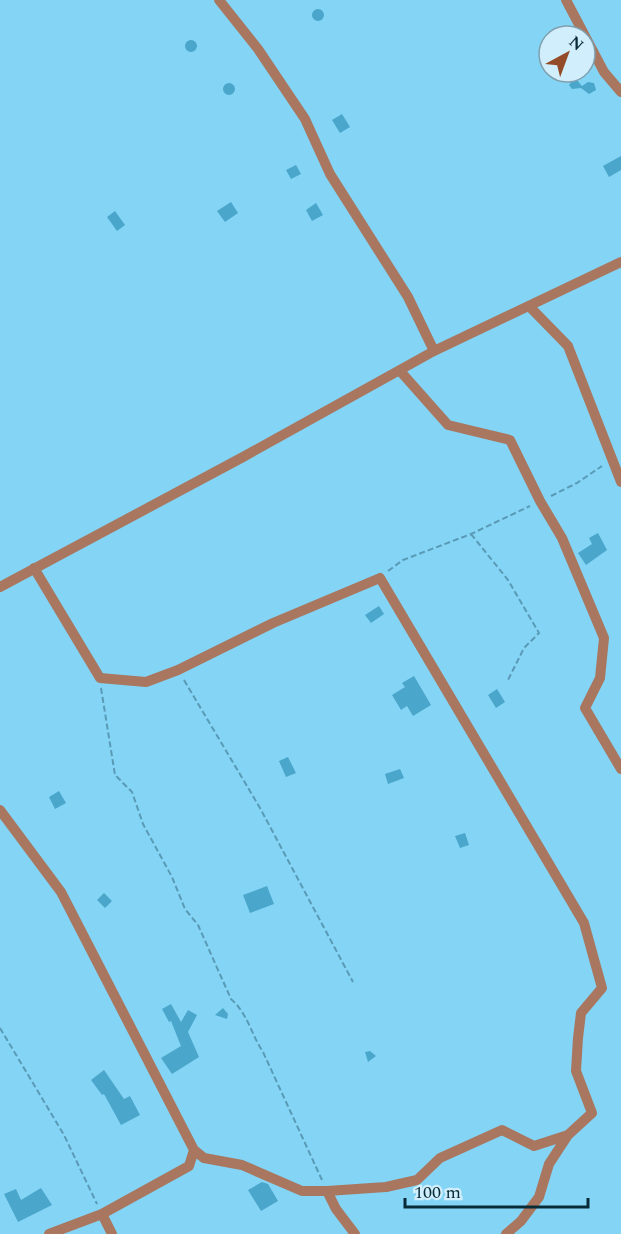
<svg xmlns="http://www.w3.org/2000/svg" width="621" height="1234" font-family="Spectral,serif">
  <rect width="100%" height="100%" fill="#84d4f6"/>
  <!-- building -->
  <path fill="#4aa6ca" d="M312 15a6 6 0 1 1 12 0a6 6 0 1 1-12 0Z
    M185 46a6 6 0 1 1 12 0a6 6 0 1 1-12 0Z
    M573 80H577L582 86 588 82 594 83 596 90 589 94 581 88 572 89 569 85Z
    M223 89a6 6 0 1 1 12 0a6 6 0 1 1-12 0Z
    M342 114 350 127 340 133 332 120Z
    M621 156V170L609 177 603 166Z
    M296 165 301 174 291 179 286 170Z
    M231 202 238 213 225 222 217 211Z
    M316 203 323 215 312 221 306 210Z
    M115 211 125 225 117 231 107 217Z
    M598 533 607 550 586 565 578 553 592 544 589 538Z
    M379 606 384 614 371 623 365 615Z
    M414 676 431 705 413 716 407 706 401 710 392 695 405 687 402 683Z
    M497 689 505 702 496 708 488 695Z
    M288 757 296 773 286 777 279 761Z
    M400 769 404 778 388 784 385 774Z
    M59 791 66 803 55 809 49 797Z
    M465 833 469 845 460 848 455 836Z
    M267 886 274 904 250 913 243 895Z
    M104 893 112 901 105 908 97 900Z
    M171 1004 181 1022 188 1010 197 1015 188 1032 199 1057 172 1074 161 1058 181 1046 171 1021 169 1022 162 1009Z
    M223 1008 228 1014 227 1019 215 1015Z
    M370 1051 376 1056 368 1062 365 1052Z
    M104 1070 124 1099 130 1096 140 1115 121 1125 104 1094 102 1095 91 1080Z
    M262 1182 268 1184 278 1201 261 1211 248 1190Z
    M41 1188 52 1205 18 1222 4 1194 16 1189 21 1200Z"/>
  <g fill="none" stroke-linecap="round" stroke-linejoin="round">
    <!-- path -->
    <path stroke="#599ab5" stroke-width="2" stroke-dasharray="6 3" stroke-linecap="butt" d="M551 496 577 483 602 466
      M471 534 508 580 539 633 524 648 508 680
      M388 571 403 560 471 534 530 506
      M184 680 260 808 353 982
      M101 688 115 775 132 792 143 824 172 877 185 909 198 925 231 999C248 1014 251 1034 263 1052L322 1180
      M0 1028 64 1135 97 1204"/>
    <!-- street -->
    <path stroke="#a9775f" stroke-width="10" d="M219 0 258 49 305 119 330 174 408 297 434 351
      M566 0 604 72 621 92
      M529 306 568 346 621 482
      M401 372 448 425 510 440 540 501 562 538 604 638 600 678 585 708 621 769
      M34 568 100 678 146 682 178 670 273 623 380 578 584 923 602 988 581 1013 578 1038 576 1071 592 1113 568 1135 534 1146 502 1130 440 1158 417 1180 386 1187 327 1191
      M0 587 243 457 434 351 621 262
      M0 810 61 892 194 1150 204 1158 242 1165 302 1191H327L336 1209 355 1234
      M102 1214 112 1234
      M49 1234 102 1214 189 1166 194 1150
      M506 1234 521 1221 539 1197 549 1164 568 1135"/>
  </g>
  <!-- north arrow -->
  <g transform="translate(567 54) rotate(41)"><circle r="28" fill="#d0eefc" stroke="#80a0ae" stroke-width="1.5"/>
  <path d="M0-4.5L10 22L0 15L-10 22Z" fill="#934c27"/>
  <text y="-9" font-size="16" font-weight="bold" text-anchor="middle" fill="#082b38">N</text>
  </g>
  <!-- scale -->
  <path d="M405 1198v9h183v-9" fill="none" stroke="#082b38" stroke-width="3"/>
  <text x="414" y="1198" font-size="18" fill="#082b38" stroke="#d0eefc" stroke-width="4.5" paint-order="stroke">100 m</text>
</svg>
